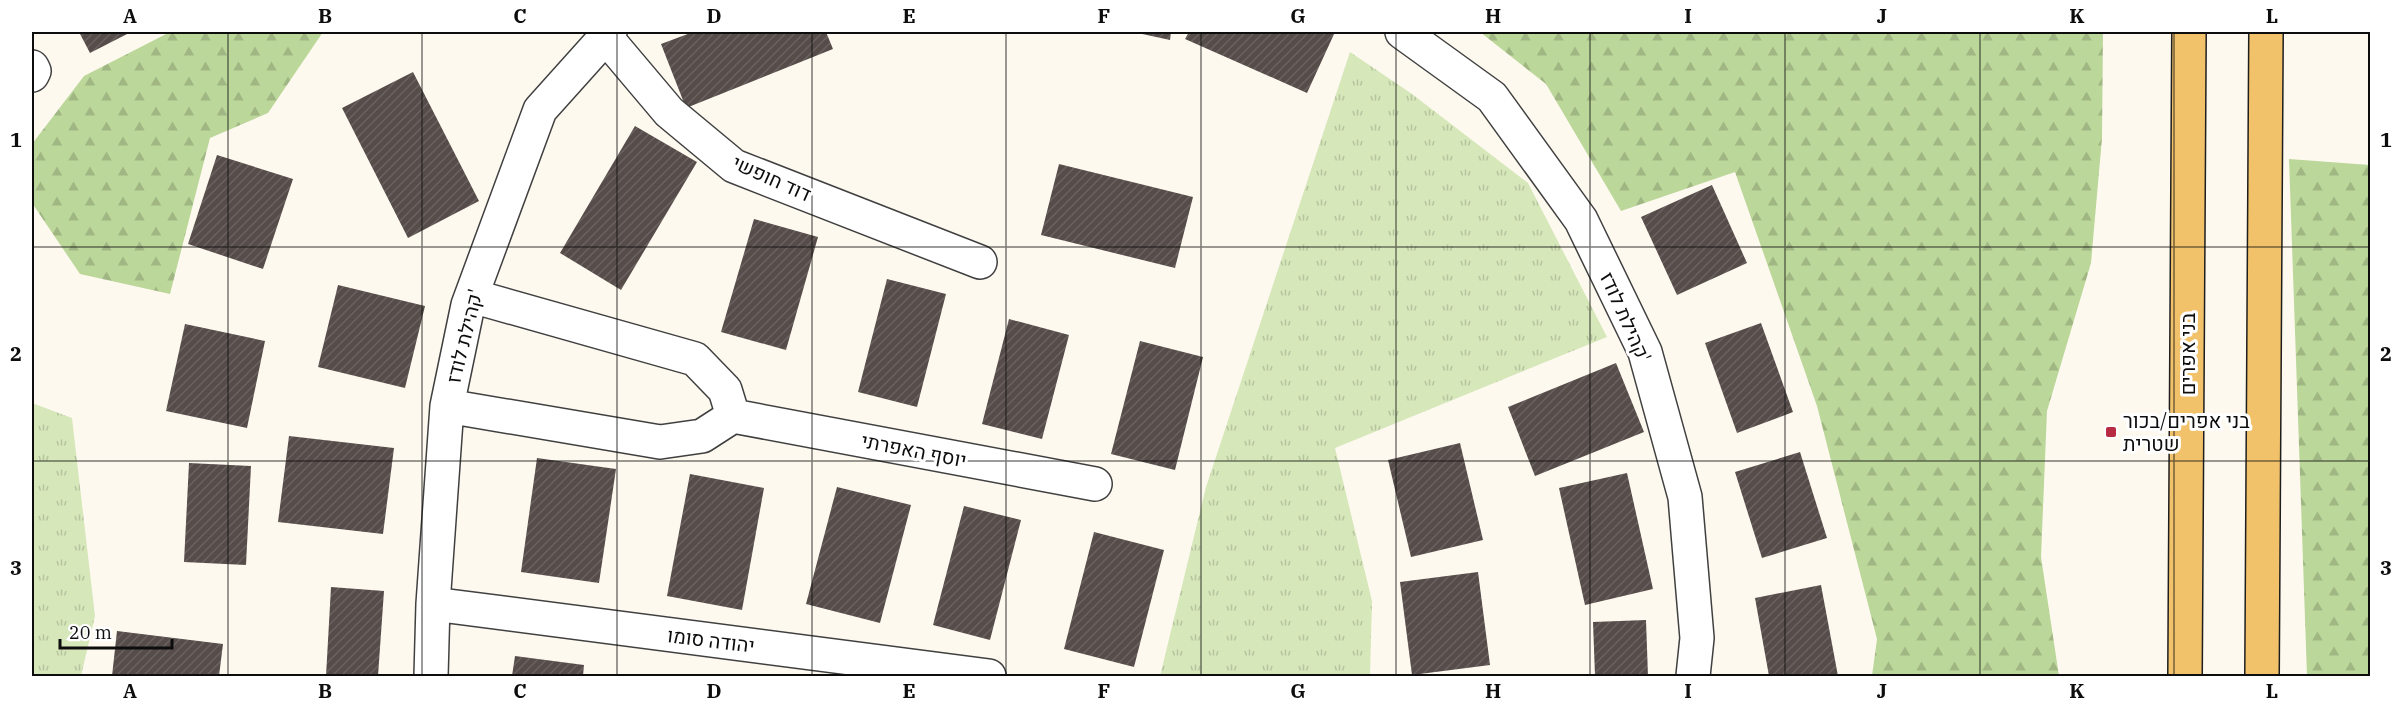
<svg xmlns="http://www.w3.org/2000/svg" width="2402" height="708" font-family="'IBM Plex Serif',Heebo,serif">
  <defs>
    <pattern id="forest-firs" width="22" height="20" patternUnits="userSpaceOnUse" patternTransform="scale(1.5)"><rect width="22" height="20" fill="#bcd79a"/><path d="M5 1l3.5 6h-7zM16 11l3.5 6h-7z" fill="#a0b784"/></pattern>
    <pattern id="park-tufts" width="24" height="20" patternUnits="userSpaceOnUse" patternTransform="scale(1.5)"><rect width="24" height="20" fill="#d6e7ba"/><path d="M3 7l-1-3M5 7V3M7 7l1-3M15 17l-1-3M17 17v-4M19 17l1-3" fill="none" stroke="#b6c59f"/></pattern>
    <pattern id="building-hatch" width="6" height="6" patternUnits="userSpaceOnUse" patternTransform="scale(1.5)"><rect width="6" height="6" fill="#564d4a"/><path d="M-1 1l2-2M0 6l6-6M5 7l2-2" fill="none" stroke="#696260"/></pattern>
  </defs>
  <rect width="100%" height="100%" fill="#fef9ef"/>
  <!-- forest -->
  <path fill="url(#forest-firs)" d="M170 32H323L268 113 210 138 170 294 80 274 32 203V144L84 76Z
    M1480 32H2103L2102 138 2091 263 2047 411 2041 557 2059 676H1872L1877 639 1817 406 1735 172 1621 211 1546 84Z
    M2289 159 2370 165V676H2307Z"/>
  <!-- park -->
  <path fill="url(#park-tufts)" d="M1350 52 1412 94 1528 183 1607 337 1335 448 1372 601 1370 676H1160L1206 487Z
    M32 403 72 418 95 616 81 676H32Z"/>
  <!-- building -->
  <path fill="url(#building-hatch)" d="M79 32H131L90 53Z
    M693 32H826L833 49 686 108 661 44Z
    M1133 32H1171L1170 40Z
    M1189 32H1335L1307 93 1185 39Z
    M413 72 479 201 408 238 342 108Z
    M635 126 697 162 621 290 560 253Z
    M217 155 293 179 263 269 188 244Z
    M1059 164 1193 197 1175 268 1041 235Z
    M1712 185 1747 263 1677 295 1641 217Z
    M754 219 818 237 786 350 721 332Z
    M887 279 946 294 917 407 858 392Z
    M338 285 425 306 405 388 318 367Z
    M1009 319 1069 335 1042 439 982 424Z
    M1761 323 1793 412 1737 433 1705 343Z
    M185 324 265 341 247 428 166 411Z
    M1140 341 1203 357 1175 470 1111 454Z
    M1616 363 1644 432 1535 476 1508 407Z
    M289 436 394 448 383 534 278 522Z
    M1460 443 1483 540 1411 557 1388 460Z
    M1800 452 1827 538 1762 558 1735 472Z
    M537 458 616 469 599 583 521 572Z
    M189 463 251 466 246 565 184 562Z
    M1627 473 1653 589 1585 605 1559 488Z
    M690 474 764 488 742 610 667 596Z
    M837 487 911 505 880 623 806 604Z
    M964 506 1021 520 990 640 933 625Z
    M1094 532 1164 550 1134 667 1064 649Z
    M1478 572 1490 665 1412 675 1400 582Z
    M1821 585 1838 676H1769L1755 598Z
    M331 587 384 591 378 676H326Z
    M1646 620 1648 676H1595L1593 622Z
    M117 631 223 644 219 676H112Z
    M515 656 584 665 583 676H512Z"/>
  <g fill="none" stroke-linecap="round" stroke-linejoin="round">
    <!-- minor casing -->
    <g stroke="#404040" stroke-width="36">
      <path id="minor" d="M1402 32 1492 97 1581 220 1645 352 1685 497 1697 638 1693 676
        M604 35 669 112 734 166 980 262
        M32 67 34 71 32 75
        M447 406 660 442 702 436 733 416 725 390 695 359 472 296
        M733 416 1095 484
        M433 604 989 676
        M431 676 433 604 447 406 468 305 540 110 610 32"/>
    </g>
    <!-- major casing -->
    <g stroke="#1e1e1e" stroke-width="36">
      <path id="major" d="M2185 676 2189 32
        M2262 676 2266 32"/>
    </g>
    <!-- minor -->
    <use href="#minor" stroke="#fff" stroke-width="33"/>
    <!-- major -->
    <use href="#major" stroke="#f2c26b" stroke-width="33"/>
  </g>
  <!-- grid -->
  <path fill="none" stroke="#0d0d0d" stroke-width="1.5" stroke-opacity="0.55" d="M228 32V676M422 32V676M617 32V676M812 32V676M1006 32V676M1201 32V676M1396 32V676M1590 32V676M1785 32V676M1980 32V676M2174 32V676M32 247H2370M32 461H2370"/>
  <!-- markers -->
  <rect fill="#b72c42" stroke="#fff" stroke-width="2" x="2105" y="426" width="12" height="12" rx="3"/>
  <g text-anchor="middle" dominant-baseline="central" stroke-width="6" stroke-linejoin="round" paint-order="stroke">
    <!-- street labels -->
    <g font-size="20" fill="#0d0d0d" stroke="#fff">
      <text transform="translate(772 178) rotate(24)">דוד חופשי</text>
      <text transform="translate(1626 317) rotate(66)">קהילת לודז'</text>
      <text transform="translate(464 336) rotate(-76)">קהילת לודז'</text>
      <text transform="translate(2187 354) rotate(-90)">בני אפרים</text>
      <text transform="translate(914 450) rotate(11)">יוסף האפרתי</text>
      <text transform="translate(711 640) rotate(7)">יהודה סומו</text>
    </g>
    <!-- poi labels -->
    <g font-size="20" fill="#0d0d0d" stroke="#fff" text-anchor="start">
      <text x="2123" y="420">בני אפרים/בכור<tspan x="2123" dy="23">שטרית</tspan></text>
    </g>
  </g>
  <!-- border -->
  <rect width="2402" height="708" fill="none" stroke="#ffffff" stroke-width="66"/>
  <!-- scale -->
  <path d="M60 639v9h112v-9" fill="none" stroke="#0d0d0d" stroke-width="3"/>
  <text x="69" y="639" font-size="18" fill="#0d0d0d" stroke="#ffffff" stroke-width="4.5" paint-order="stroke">20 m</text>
  <rect x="33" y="33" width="2336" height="642" fill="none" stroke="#0d0d0d" stroke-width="2"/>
  <g font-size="20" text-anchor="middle" font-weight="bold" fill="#0d0d0d">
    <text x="130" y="23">A</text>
    <text x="325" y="23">B</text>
    <text x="520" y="23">C</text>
    <text x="714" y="23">D</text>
    <text x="909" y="23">E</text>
    <text x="1104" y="23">F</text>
    <text x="1298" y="23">G</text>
    <text x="1493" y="23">H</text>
    <text x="1688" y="23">I</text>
    <text x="1882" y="23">J</text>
    <text x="2077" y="23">K</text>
    <text x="2272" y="23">L</text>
    <text x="16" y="147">1</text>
    <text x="2386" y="147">1</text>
    <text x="16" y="361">2</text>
    <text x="2386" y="361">2</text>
    <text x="16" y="575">3</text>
    <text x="2386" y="575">3</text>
    <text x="130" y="698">A</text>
    <text x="325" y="698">B</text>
    <text x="520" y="698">C</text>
    <text x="714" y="698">D</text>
    <text x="909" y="698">E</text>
    <text x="1104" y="698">F</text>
    <text x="1298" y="698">G</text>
    <text x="1493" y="698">H</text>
    <text x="1688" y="698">I</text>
    <text x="1882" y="698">J</text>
    <text x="2077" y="698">K</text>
    <text x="2272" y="698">L</text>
  </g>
</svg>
